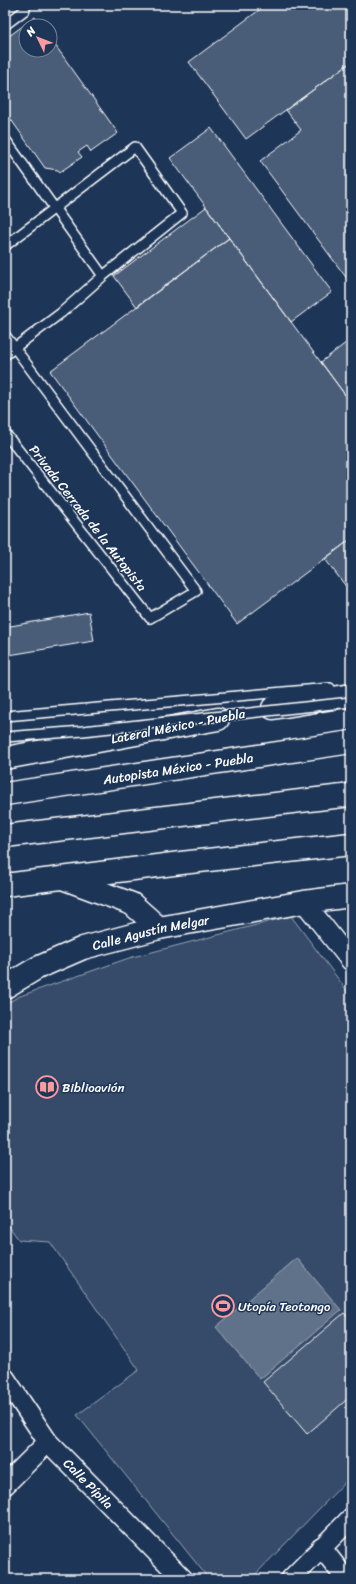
<svg xmlns="http://www.w3.org/2000/svg" width="356" height="1584" font-family="Sriracha,sans-serif">
  <rect width="100%" height="100%" fill="#1d3557"/>
  <filter id="ink" filterUnits="userSpaceOnUse"><feTurbulence type="fractalNoise" baseFrequency=".025" numOctaves="2"/><feDisplacementMap in="SourceGraphic" scale="8" xChannelSelector="R" yChannelSelector="G"/><feConvolveMatrix kernelMatrix="1 2 1 2 8 2 1 2 1" color-interpolation-filters="sRGB"/></filter>
  <g filter="url(#ink)">
    <!-- green -->
    <path fill="#364b69" stroke="#9aa5b4" d="M291 916 351 996V1476L251 1579H209L77 1415 139 1370 50 1242 19 1240 5 1221V1004L20 996 129 958Z"/>
    <!-- water -->
    <path fill="#617289" stroke="#a0aab8" d="M297 1258 341 1310 260 1379 216 1327Z"/>
    <!-- building -->
    <path fill="#4a5d79" stroke="#fff" d="M266 5H345L347 7 351 5V62L246 139 189 62Z
      M35 17 41 26H26V50H50V38L118 133 91 152 87 146 78 152 82 157 60 172 58 170 45 168 5 111V39Z
      M351 62V284L260 161 301 130 286 110Z
      M211 128 332 292 291 322 170 158Z
      M206 207 229 238 137 307 114 276Z
      M229 238 351 403V539L237 624 50 371Z
      M351 339V403L321 362Z
      M351 539V593L325 559Z
      M89 612 94 641 9 655 5 627Z
      M344 1313 351 1321V1396L307 1434 263 1382Z"/>
    <g fill="none" stroke-linecap="round" stroke-linejoin="round">
      <!-- lane casing -->
      <g stroke="#fff" stroke-width="12">
        <path id="lane" d="M5 25 25 10
          M5 139 103 276 61 313 5 355
          M5 246 135 147 182 213 103 276
          M5 335 196 591 150 618 5 433
          M5 716 330 688"/>
      </g>
      <!-- street casing -->
      <g stroke="#fff" stroke-width="22">
        <g id="street">
          <path d="M304 902 351 961"/>
          <path id="s1" d="M5 1378 48 1442 183 1579"/>
          <path d="M5 1485 48 1442"/>
          <path d="M321 1547 346 1579"/>
          <path d="M291 1579 351 1518"/>
        </g>
      </g>
      <!-- secondary casing -->
      <g stroke="#fff" stroke-width="25">
        <g id="secondary">
          <path id="s2" d="M5 987 37 968 83 948 159 928 304 902 351 896"/>
        </g>
      </g>
      <!-- highway casing -->
      <g stroke="#fff" stroke-width="25">
        <g id="highway">
          <path d="M273 708 351 695"/>
          <path d="M5 758 218 719"/>
          <path id="s3" d="M5 794 351 742"/>
          <path d="M5 836 351 795"/>
          <path d="M65 879 132 904 159 928"/>
          <path d="M5 885 181 863 351 844"/>
        </g>
      </g>
      <!-- lane -->
      <use href="#lane" stroke="#1d3557" stroke-width="9"/>
      <!-- street -->
      <use href="#street" stroke="#1d3557" stroke-width="19"/>
      <!-- secondary -->
      <use href="#secondary" stroke="#1d3557" stroke-width="22"/>
      <!-- highway -->
      <use href="#highway" stroke="#1d3557" stroke-width="22"/>
      <!-- lane-bridge casing -->
      <g stroke="#fff" stroke-width="12" stroke-linecap="butt">
        <path id="lane-bridge" d="M5 737 83 731 351 702"/>
      </g>
      <!-- lane-bridge -->
      <use href="#lane-bridge" stroke="#1d3557" stroke-width="9"/>
    </g>
  </g>
  <!-- icons -->
  <defs>
    <g id="library-ring" transform="scale(1.15)"><circle r="9.5" fill="#1d3557" stroke="#ff9aa2" stroke-width="1.5"/><path d="M-6-4Q-3-5.5-.7-3.5V5Q-3 3-6 4ZM6-4Q3-5.5 .7-3.5V5Q3 3 6 4Z" fill="#ff9aa2"/></g>
    <g id="stadium-ring" transform="scale(1.15)"><circle r="9.5" fill="#1d3557" stroke="#ff9aa2" stroke-width="1.5"/><path d="M0-5a6.5 5 0 1 0 0 10a6.5 5 0 1 0 0-10ZM-3.5-1.8h7v3.6h-7Z" fill="#ff9aa2"/></g>
  </defs>
  <g fill-rule="evenodd">
    <use href="#library-ring" x="47" y="1087"/>
    <use href="#stadium-ring" x="223" y="1306"/>
  </g>
  <g text-anchor="middle" dominant-baseline="central" stroke-width="3" stroke-linejoin="round" paint-order="stroke">
    <!-- street labels -->
    <g font-size="13" fill="#fff" stroke="#1d3557">
      <text transform="translate(88 518) rotate(52)">Privada Cerrada de la Autopista</text>
      <text transform="translate(178 726) rotate(-11)">Lateral México - Puebla</text>
      <text stroke="none"><textPath href="#s3" startOffset="175">Autopista México - Puebla</textPath></text>
      <text stroke="none"><textPath href="#s2" startOffset="157">Calle Agustín Melgar</textPath></text>
      <text stroke="none"><textPath href="#s1" startOffset="135">Calle Pípila</textPath></text>
    </g>
    <!-- poi labels -->
    <g font-size="13" fill="#fff" stroke="#1d3557" text-anchor="start">
      <text x="62" y="1087">Biblioavión</text>
      <text x="238" y="1306">Utopía Teotongo</text>
    </g>
  </g>
  <!-- margin -->
  <rect width="356" height="1584" fill="none" stroke="#1d3557" stroke-width="20"/>
  <rect x="10" y="10" width="336" height="1564" fill="none" stroke="#fff" stroke-width="1.5" filter="url(#ink)"/>
  <!-- north arrow -->
  <g transform="translate(38 38) rotate(313)"><circle r="19" fill="#1d3557" stroke="#77869a"/>
  <path d="M0-3L7 15L0 10L-7 15Z" fill="#ff9aa2"/>
  <text y="-6" font-size="11" font-weight="bold" text-anchor="middle" fill="#ffffff">N</text>
  </g>
</svg>
